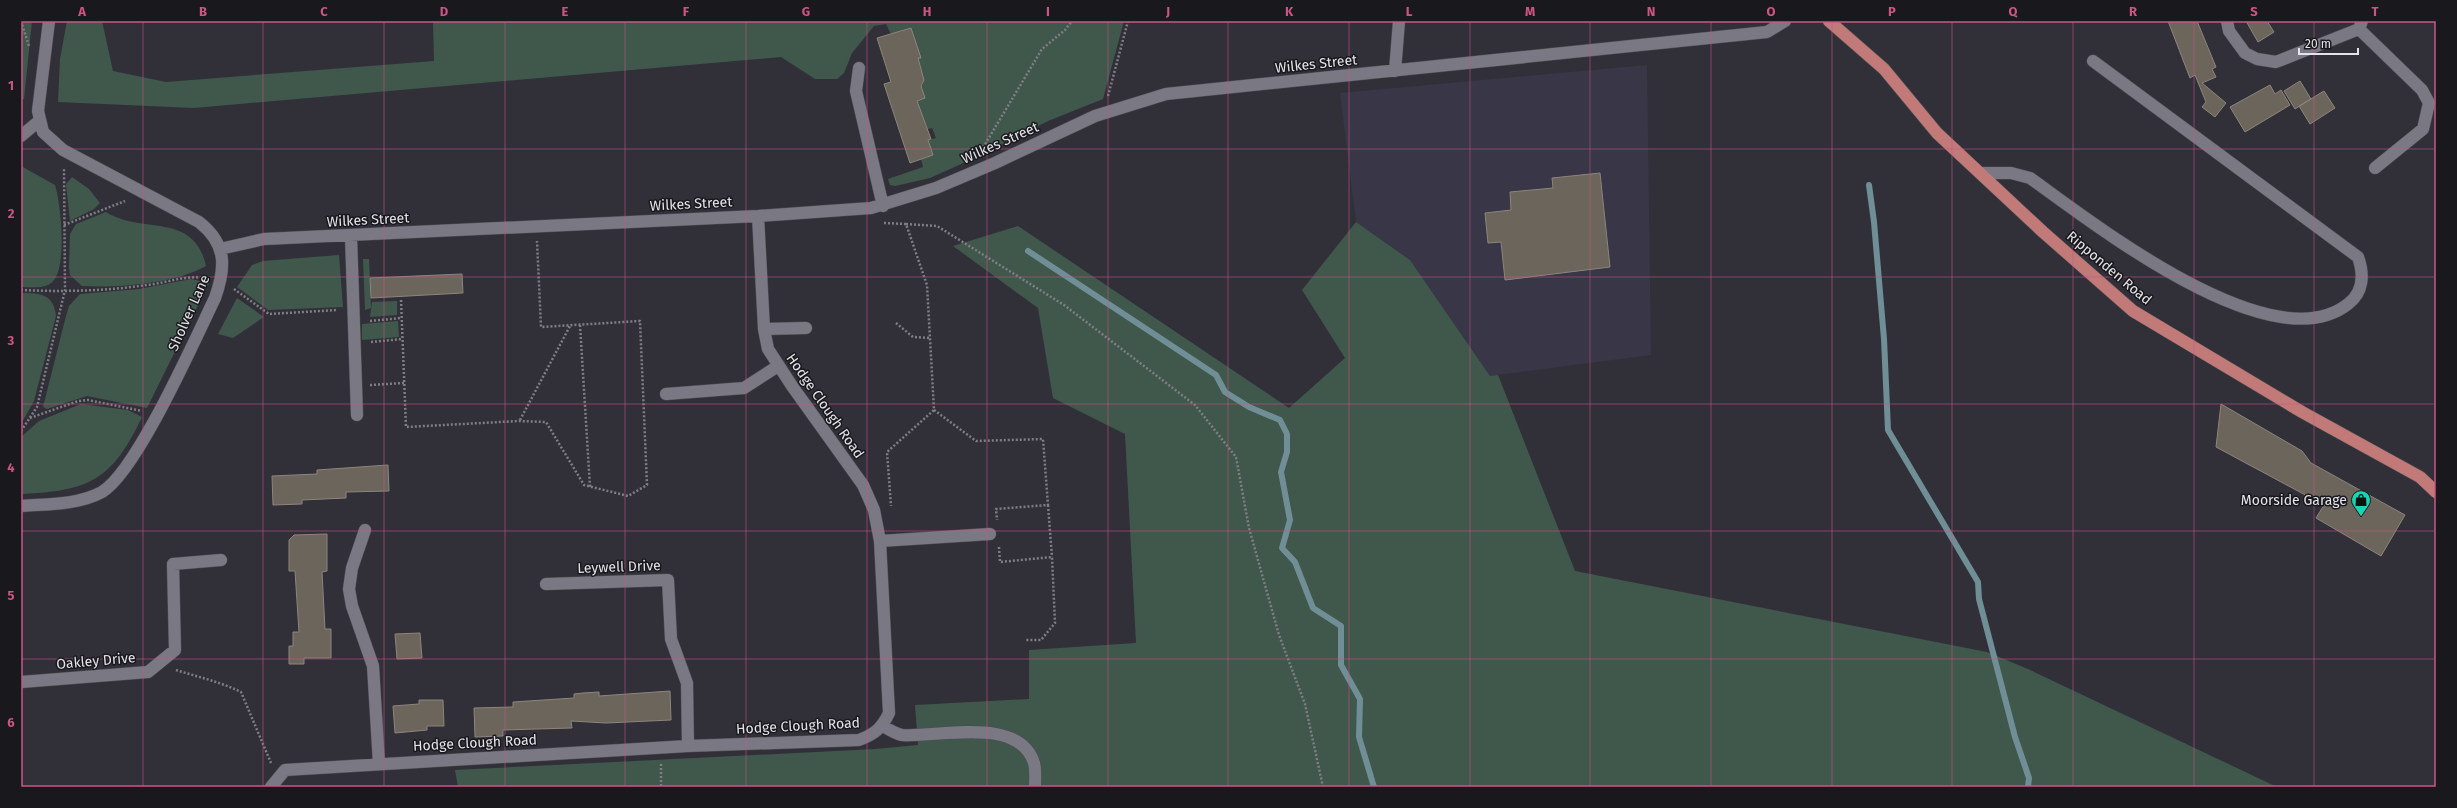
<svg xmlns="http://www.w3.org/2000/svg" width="2457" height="808" font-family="'Fira Sans',sans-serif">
  <rect width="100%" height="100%" fill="#313039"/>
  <!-- education -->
  <path fill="#383647" d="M1647 65 1651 355 1490 376 1410 260 1356 222 1340 93Z"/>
  <!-- green -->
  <path fill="#40574c" d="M21 21H32L24 99 21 100Z
    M67 21H102L113 71 166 82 434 61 433 21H1124L1103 99 1048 121 979 156 930 178 895 186 890 185 888 179 923 167 921 159 928 140 936 138 932 128 924 130 913 88 922 85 924 80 923 75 906 62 920 57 910 28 891 34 886 24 874 26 852 53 844 73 837 79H815L781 57 194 108 58 102 60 59Z
    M21 166 55 185C61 203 68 272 51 283 43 289 31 287 21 287Z
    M72 177 89 189 100 203 94 209 70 221 66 184Z
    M106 212C142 235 194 211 206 266 174 284 118 288 82 286L70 275 69 268 70 234 76 224Z
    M1356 222 1410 260 1490 376 1498 375 1575 571 1987 652 2028 669 2277 787H458L455 770 875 749 918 745 915 705 1029 699V650L1136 643 1125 434 1053 398 1038 308 953 246 1018 226 1289 408 1345 358 1302 290Z
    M339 255 343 307 268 310 237 287 252 265 263 261Z
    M363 259H369L371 308 365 310Z
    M191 279 209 283 147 408 87 396 47 409 43 407 66 316 69 306 80 294 139 289Z
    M21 293C40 293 54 294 56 316L34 401 21 424Z
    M237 298 264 317 233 338 218 334Z
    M397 301V315L370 317 372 302Z
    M398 321 399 337 362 340V324Z
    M81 404 128 410 142 417C112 480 90 491 21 494V437L39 421Z"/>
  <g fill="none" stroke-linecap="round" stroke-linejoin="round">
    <!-- stream -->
    <path stroke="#708e96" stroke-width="6" d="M1869 185 1874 222 1884 339 1888 430 1978 582 1979 599 2015 737 2029 778 2028 787
      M1028 251 1216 375 1225 392 1249 407 1280 420 1287 434V452L1281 472 1290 520 1282 548 1295 562 1313 608 1341 626V665L1360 699 1359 737 1374 787"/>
  </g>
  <!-- building -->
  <path fill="#6c655c" stroke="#8d857c" d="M2168 21H2197L2216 67 2212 69 2216 77 2202 83 2226 103 2215 117 2202 107 2206 102 2195 75 2190 78Z
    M2246 21H2267L2274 32 2258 42Z
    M911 28 921 58H918L924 80 921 86 925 98 917 101 931 139 928 140 933 155 910 163 884 84 891 82 877 38Z
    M2300 81 2311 99 2295 109 2284 91Z
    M2270 85 2275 94 2281 90 2290 105 2245 132 2230 107Z
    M2324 91 2335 108 2310 124 2299 106Z
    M1600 173 1610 267 1505 280 1501 242 1488 243 1485 213 1511 210 1510 192 1553 188 1552 178Z
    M462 274 463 293 371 298 370 278Z
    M2221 404 2302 451 2311 463 2405 515 2381 556 2316 518 2324 505 2216 447Z
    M388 465 389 491 346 492V498L302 500V504L273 505 272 476 317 474V470Z
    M327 534V571L322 572 325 629H331V658H304V664H289V646H293V632H299L295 571H289V540L294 535Z
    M420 633 422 658 397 659 395 634Z
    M670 691 671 720 606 723 571 721 572 728 503 730V736L475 737 474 708 513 707V702L574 698V694L583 693 599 692V696Z
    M419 700H443L444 726H427V730L395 733 393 706 419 704Z"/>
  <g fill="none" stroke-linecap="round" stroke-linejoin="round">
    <!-- minor casing -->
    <g stroke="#4e4d54" stroke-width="13">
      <path id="minor" d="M2227 21 2229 31 2245 53 2257 59 2276 62 2359 29
        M2362 21 2359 29 2422 90 2429 103 2423 129 2375 168
        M859 68 856 91 883 206
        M1395 71 1399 21
        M21 136 39 121
        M1980 173H2011L2030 178C2093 223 2272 364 2348 304 2364 292 2364 274 2358 257L2093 61
        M351 236 357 415
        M220 249 264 239 758 216 871 208 936 188 995 163 1095 116 1166 94 1767 32 1785 21
        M764 329 806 328
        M666 394 744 388 778 366
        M21 506C47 504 78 505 102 492 137 471 195 339 215 298 226 267 227 244 199 222L63 150 43 132 38 111 49 21
        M365 530 352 568 349 589 352 606 373 666 379 764
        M880 541 990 534
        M546 584 668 580 671 639 687 683 688 746
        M21 682 148 672 175 650 173 564 221 560
        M883 726C888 729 896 734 902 735 937 738 1019 715 1034 763 1036 770 1035 780 1035 787
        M271 787 285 770 688 746 859 740C875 734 882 728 889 713L880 541 874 510 863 485 792 386 768 349 764 329 758 216"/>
    </g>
    <!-- major casing -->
    <g stroke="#4e4d54" stroke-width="13">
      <path id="major" d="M1829 21 1884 69 1937 133 2043 232 2133 311 2302 412 2420 477 2436 492"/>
    </g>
    <!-- path -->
    <path stroke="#7f7e85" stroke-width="2.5" stroke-dasharray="2 2" stroke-linecap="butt" d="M21 21 29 46
      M1108 96 1128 21
      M981 151 1042 49 1065 30 1072 21
      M884 223 906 224 927 285 934 410 887 452 891 506
      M906 224 937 226 1064 305 1195 405 1236 457 1249 528 1279 635 1305 704 1323 787
      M64 225 125 201
      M234 289 269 314 337 310
      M21 290C63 292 106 291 147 285 167 283 184 275 205 278
      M401 300 406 427 519 421 546 422 584 485 628 496 647 485 640 321 541 327 537 241
      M370 321 401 318
      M896 323 913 337 930 338
      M580 325 590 487
      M371 342 402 339
      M370 385 404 383
      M934 410 976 441 1043 439 1048 505 996 509 997 520
      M30 418 78 401 88 400 142 411
      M520 420 570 326
      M21 431 37 407 65 290 64 168
      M1048 505 1052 557
      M999 547 1000 562 1052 557 1055 623 1041 640H1026
      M176 670C198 677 221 682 241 692L271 763
      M661 764V787"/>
    <!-- minor -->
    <use href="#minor" stroke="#7a7883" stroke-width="12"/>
    <!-- major -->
    <use href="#major" stroke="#c17a78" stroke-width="12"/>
  </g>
  <!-- grid -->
  <path fill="none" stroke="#cc5586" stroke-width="1" stroke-opacity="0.55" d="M143 21V787M263 21V787M384 21V787M505 21V787M625 21V787M746 21V787M867 21V787M987 21V787M1108 21V787M1228 21V787M1349 21V787M1470 21V787M1590 21V787M1711 21V787M1832 21V787M1952 21V787M2073 21V787M2194 21V787M2314 21V787M21 149H2436M21 277H2436M21 404H2436M21 531H2436M21 659H2436"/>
  <!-- icons -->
  <defs>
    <g id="shop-pin" transform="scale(1)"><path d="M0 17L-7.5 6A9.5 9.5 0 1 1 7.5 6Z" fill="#16d5b3" stroke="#19181c"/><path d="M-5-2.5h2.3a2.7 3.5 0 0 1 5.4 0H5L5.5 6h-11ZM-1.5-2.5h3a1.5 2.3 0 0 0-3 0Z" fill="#111"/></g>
  </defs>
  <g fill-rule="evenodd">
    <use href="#shop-pin" x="2361" y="500"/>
  </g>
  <g text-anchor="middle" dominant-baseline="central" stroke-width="3" stroke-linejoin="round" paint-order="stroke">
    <!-- street labels -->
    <g font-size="14" fill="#e4e3e9" stroke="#19181c">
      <text transform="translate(1316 64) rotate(-6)">Wilkes Street</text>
      <text transform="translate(1000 143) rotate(-24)">Wilkes Street</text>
      <text transform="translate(691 204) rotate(-3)">Wilkes Street</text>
      <text transform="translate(368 220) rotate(-3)">Wilkes Street</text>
      <text transform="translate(2109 268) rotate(40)">Ripponden Road</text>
      <text transform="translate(189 313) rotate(-66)">Sholver Lane</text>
      <text transform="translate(825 406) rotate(55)">Hodge Clough Road</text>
      <text transform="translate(619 567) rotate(-2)">Leywell Drive</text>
      <text transform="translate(96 661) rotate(-5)">Oakley Drive</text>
      <text transform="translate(798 726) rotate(-3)">Hodge Clough Road</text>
      <text transform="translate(475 743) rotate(-3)">Hodge Clough Road</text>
    </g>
    <!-- poi labels -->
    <g font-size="14" fill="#e4e3e9" stroke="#19181c" text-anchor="end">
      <text x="2347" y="500">Moorside Garage</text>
    </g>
  </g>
  <!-- border -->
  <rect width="2457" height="808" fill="none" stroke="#19181c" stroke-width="44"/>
  <!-- scale -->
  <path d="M2299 48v6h59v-6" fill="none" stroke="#e4e3e9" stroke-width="2"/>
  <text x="2305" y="48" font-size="12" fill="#e4e3e9" stroke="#19181c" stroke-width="3" paint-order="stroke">20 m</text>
  <rect x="22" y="22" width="2413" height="764" fill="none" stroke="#cc5586" stroke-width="1.5"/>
  <g font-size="13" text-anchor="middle" font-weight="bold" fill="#cc5586">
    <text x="82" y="16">A</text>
    <text x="203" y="16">B</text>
    <text x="324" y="16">C</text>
    <text x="444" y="16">D</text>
    <text x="565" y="16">E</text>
    <text x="686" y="16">F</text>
    <text x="806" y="16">G</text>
    <text x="927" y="16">H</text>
    <text x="1048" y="16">I</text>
    <text x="1168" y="16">J</text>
    <text x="1289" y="16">K</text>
    <text x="1409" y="16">L</text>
    <text x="1530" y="16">M</text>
    <text x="1651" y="16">N</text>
    <text x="1771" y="16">O</text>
    <text x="1892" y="16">P</text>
    <text x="2013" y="16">Q</text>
    <text x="2133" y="16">R</text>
    <text x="2254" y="16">S</text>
    <text x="2375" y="16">T</text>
    <text x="11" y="90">1</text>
    <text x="11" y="218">2</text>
    <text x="11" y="345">3</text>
    <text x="11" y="472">4</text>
    <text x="11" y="600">5</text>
    <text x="11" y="727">6</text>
  </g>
</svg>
